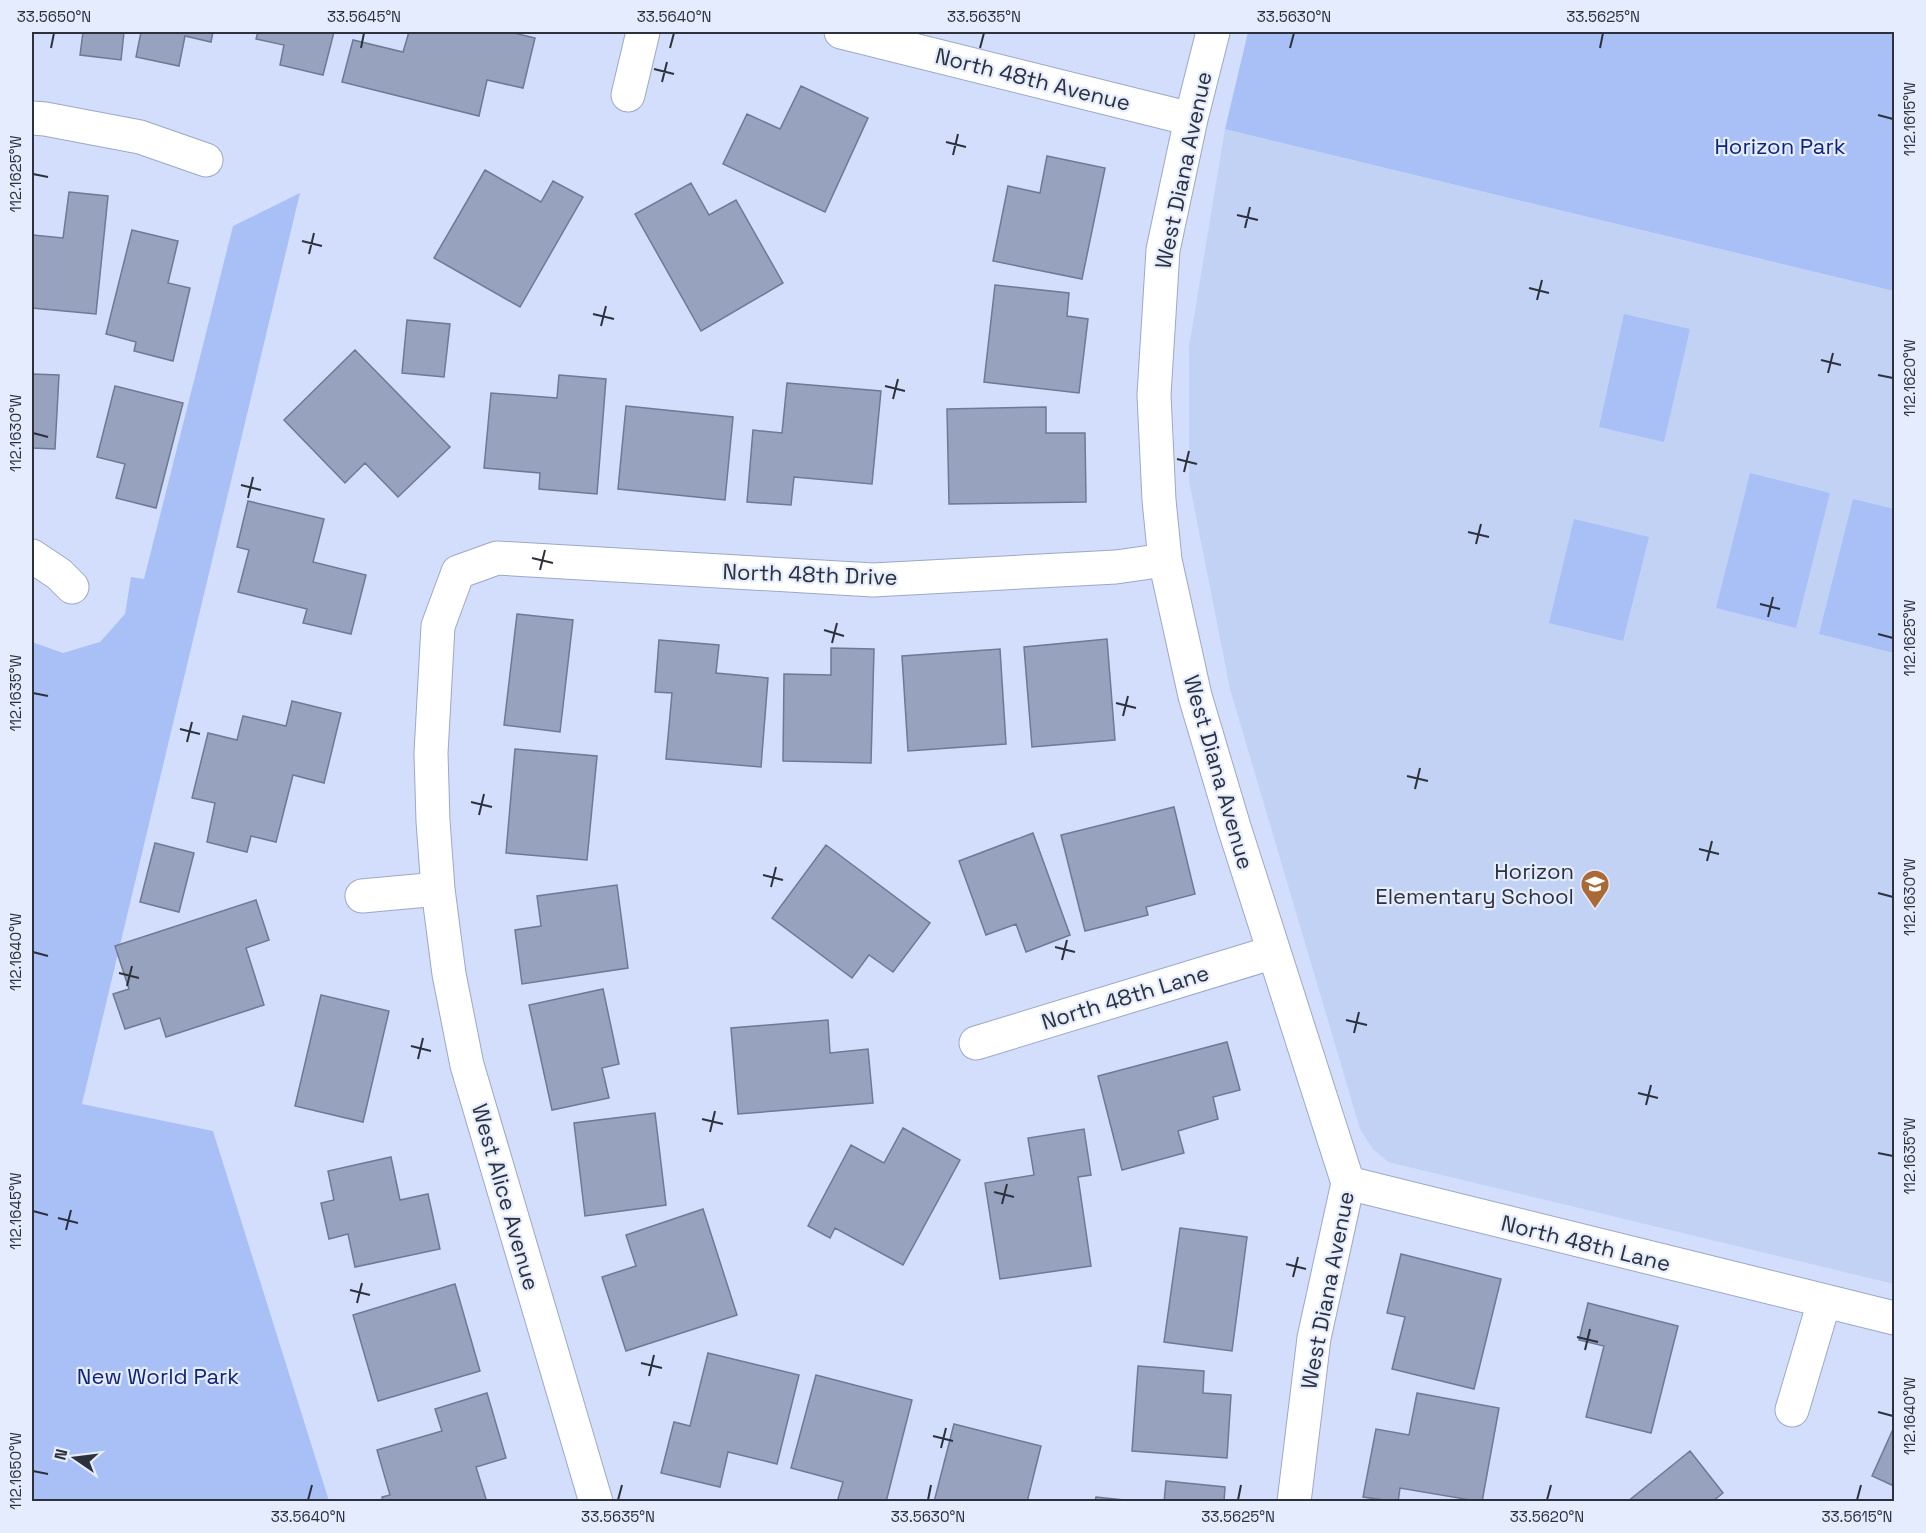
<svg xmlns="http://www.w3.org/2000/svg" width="1926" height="1533" font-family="'Space Grotesk',sans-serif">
  <rect width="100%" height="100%" fill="#d2defc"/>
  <!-- built -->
  <path fill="#c2d2f5" d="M1225 129 1894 291V1284L1388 1162 1373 1149 1360 1129 1230 689 1189 481V347Z"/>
  <!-- green -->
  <path fill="#a9c0f7" d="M1248 32H1894V291L1225 129Z
    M300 193 82 1104 213 1131 329 1501H33L32 642 63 653 100 642 125 614 131 577 144 579 233 226Z
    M1624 314 1690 329 1664 442 1599 427Z
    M1750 473 1830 493 1796 628 1716 608Z
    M1853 499 1894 509V653L1819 634Z
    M1574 519 1649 537 1623 641 1549 623Z"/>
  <!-- building -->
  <path fill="#97a3be" stroke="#6e7993" stroke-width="1.5" d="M83 32H124L121 60 80 55Z
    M141 32H213L211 42 185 36 179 66 136 57Z
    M258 32H334L323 75 280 65 284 45 256 39Z
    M409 32H510L535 38 523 88 487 80 479 116 342 82 353 40 403 52Z
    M801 86 868 118 825 212 723 164 747 114 780 129Z
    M1047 156 1105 168 1082 279 993 261 1008 186 1040 193Z
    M485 170 541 202 553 181 583 197 520 307 434 258Z
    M691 183 709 215 736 200 783 283 701 331 635 214Z
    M69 192 108 196 96 314 32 308 33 235 63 238Z
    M132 230 178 241 168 283 190 288 173 361 134 351 136 342 106 334Z
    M995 285 1069 293 1067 316 1088 319 1079 393 984 382Z
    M407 320 450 324 444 377 402 373Z
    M355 350 450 447 398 497 365 463 345 483 284 420Z
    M32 374 59 375 55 449 32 448Z
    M559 375 606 379 597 494 539 489 540 473 484 468 491 393 557 398Z
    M787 383 881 391 872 484 794 477 791 505 747 502 753 430 782 433Z
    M115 386 183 403 156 508 116 498 125 464 97 457Z
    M626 406 733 417 725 500 618 489Z
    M1046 407V433H1085L1086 502 949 504 947 409Z
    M248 501 324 519 313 562 366 575 351 634 303 623 307 609 238 592 249 550 237 547Z
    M517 614 573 620 560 732 504 725Z
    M1107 639 1115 740 1032 747 1024 647Z
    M659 640 719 645 716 673 768 678 761 767 666 759 672 693 655 692Z
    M831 648 874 649 871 763 783 761 784 674 831 675Z
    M1000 649 1006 744 908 751 902 656Z
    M292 701 341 713 324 783 293 775 276 842 251 836 247 852 207 842 215 803 192 798 208 733 237 740 243 716 286 726Z
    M515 749 597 756 587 860 506 853Z
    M1174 807 1195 894 1146 907 1148 915 1085 931 1061 835Z
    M1033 833 1070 935 1026 952 1016 924 986 935 959 861Z
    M155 843 194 853 179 912 140 902Z
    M826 845 930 923 893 972 869 955 852 978 772 918Z
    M617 885 628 968 522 984 515 930 541 926 537 896Z
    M256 900 269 940 246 948 264 1005 166 1037 160 1018 125 1029 113 994 129 989 115 946Z
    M603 989 619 1064 602 1068 609 1098 552 1110 529 1005Z
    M321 995 389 1011 363 1122 295 1106Z
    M828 1020 830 1053 868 1049 873 1103 738 1114 731 1028Z
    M1227 1042 1240 1090 1213 1097 1218 1119 1178 1131 1184 1153 1122 1170 1098 1076Z
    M655 1113 666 1205 585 1216 574 1123Z
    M903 1128 960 1160 903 1265 835 1228 830 1238 808 1226 851 1145 884 1163Z
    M1084 1129 1091 1175 1078 1177 1091 1266 1000 1279 985 1183 1034 1175 1028 1138Z
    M391 1157 400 1200 428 1194 440 1249 355 1267 348 1234 329 1239 321 1203 334 1200 328 1171Z
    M703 1209 737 1315 626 1351 602 1277 636 1266 626 1235Z
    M1180 1228 1247 1237 1232 1351 1164 1342Z
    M1401 1254 1501 1279 1474 1389 1392 1369 1405 1317 1387 1313Z
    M455 1284 480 1371 378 1401 353 1315Z
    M1588 1303 1678 1326 1651 1433 1586 1417 1604 1346 1579 1340Z
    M708 1353 799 1375 777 1464 728 1452 720 1487 661 1473 674 1422 690 1426Z
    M1138 1366 1204 1371 1203 1393 1231 1395 1227 1458 1132 1451Z
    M816 1375 912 1400 886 1502H837L843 1482 791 1468Z
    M487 1393 506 1458 476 1467 487 1502H383L382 1497 390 1495 377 1450 442 1431 435 1409Z
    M1417 1393 1499 1408 1482 1502 1400 1488 1398 1502 1363 1497 1376 1429 1409 1435Z
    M954 1424 1041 1446 1027 1502H934Z
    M1894 1427V1486L1872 1476Z
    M1690 1451 1723 1493 1712 1502H1627Z
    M1166 1481 1225 1487 1224 1502H1164Z
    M1096 1497 1143 1502H1095Z"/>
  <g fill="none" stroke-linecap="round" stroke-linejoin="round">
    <!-- minor casing -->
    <g stroke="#9ca9c4" stroke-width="35">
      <path id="minor" d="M841 32 1191 119
        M1213 32 1191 119 1163 250 1154 395 1159 500 1165 560 1195 696 1234 827 1348 1183 1314 1338 1294 1502
        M628 95 643 32
        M32 118 45 119 140 137 206 160
        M32 556 59 574 72 587
        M362 896 438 889
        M976 1043 1274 952
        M1348 1183 1894 1318
        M1792 1410 1824 1302
        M596 1502 467 1065 449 974 438 889 433 821 431 753 438 626 458 572 497 558 873 580 1116 567 1165 560"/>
    </g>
    <!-- minor -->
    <use href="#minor" stroke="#fff" stroke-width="33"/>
  </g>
  <!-- ticks -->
  <path fill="none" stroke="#2c313c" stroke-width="2" d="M51 48 54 33M361 48 364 33M670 48 674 33M980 48 984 33M1290 48 1294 33M1600 48 1603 33M654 69 674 74M662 82 667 62M1878 115 1893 119M946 142 966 147M953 155 958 134M33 174 48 177M1237 215 1258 220M1245 228 1250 207M302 241 322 246M309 254 314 233M1529 288 1549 293M1537 300 1542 280M593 314 614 319M601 326 606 306M1821 360 1841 365M1828 373 1833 353M1878 375 1893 378M885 386 905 391M893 399 898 379M33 433 48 437M1177 459 1197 464M1184 472 1189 451M241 485 261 490M248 498 253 477M1468 532 1489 537M1476 544 1481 524M532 558 553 563M540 570 545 550M1760 604 1780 609M1768 617 1773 597M824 630 844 636M1878 634 1893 638M832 643 837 623M33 693 48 696M1116 703 1136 708M1123 716 1128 696M180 729 200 734M187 742 192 722M1407 776 1428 781M1415 789 1420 768M471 802 492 807M479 815 484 794M1699 849 1719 854M1707 861 1712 841M763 875 783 880M771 887 776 867M1878 893 1893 897M1055 947 1075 952M33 952 48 956M1062 960 1067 940M119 973 139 978M127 986 132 966M1346 1020 1367 1025M1354 1033 1359 1012M411 1046 431 1051M418 1059 423 1038M1638 1093 1658 1098M1646 1105 1651 1085M702 1119 723 1124M710 1132 715 1111M1878 1153 1893 1156M994 1192 1014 1197M1002 1204 1007 1184M33 1211 48 1215M58 1218 78 1223M66 1230 71 1210M1286 1264 1306 1269M1293 1277 1298 1257M350 1290 370 1295M357 1303 362 1283M1577 1337 1598 1342M1585 1350 1590 1329M641 1363 662 1368M649 1376 654 1355M1878 1412 1893 1416M933 1436 953 1441M941 1448 946 1428M33 1471 48 1474M308 1500 312 1485M618 1500 622 1485M928 1500 931 1485M1238 1500 1241 1485M1547 1500 1551 1485M1857 1500 1861 1485"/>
  <!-- icons -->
  <defs>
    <g id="school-pin" transform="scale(1.5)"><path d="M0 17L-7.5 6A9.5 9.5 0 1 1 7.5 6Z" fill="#ab6935" stroke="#e4ecfe"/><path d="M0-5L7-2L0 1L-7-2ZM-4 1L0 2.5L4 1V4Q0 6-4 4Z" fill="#fff"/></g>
  </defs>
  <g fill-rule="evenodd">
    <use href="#school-pin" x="1595" y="884"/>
  </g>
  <g text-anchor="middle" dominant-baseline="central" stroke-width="4.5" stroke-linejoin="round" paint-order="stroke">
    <!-- street labels -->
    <g font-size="22" fill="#2c313c" stroke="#e4ecfe">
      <text transform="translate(1033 79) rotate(14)">North 48th Avenue</text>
      <text transform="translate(1183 170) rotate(-78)">West Diana Avenue</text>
      <text transform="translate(810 574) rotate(2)">North 48th Drive</text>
      <text transform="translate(1219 772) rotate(74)">West Diana Avenue</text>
      <text transform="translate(1125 997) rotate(-17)">North 48th Lane</text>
      <text transform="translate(506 1197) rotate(74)">West Alice Avenue</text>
      <text transform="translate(1586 1243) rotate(14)">North 48th Lane</text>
      <text transform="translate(1327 1290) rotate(-79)">West Diana Avenue</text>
    </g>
    <!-- park labels -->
    <g font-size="22" fill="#10237b" stroke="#e4ecfe">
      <text x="1780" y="146">Horizon Park</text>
      <text x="158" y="1376">New World Park</text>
    </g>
    <!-- poi labels -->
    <g font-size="22" fill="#2c313c" stroke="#e4ecfe" text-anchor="end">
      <text x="1574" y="871">Horizon<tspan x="1574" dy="25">Elementary School</tspan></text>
    </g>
  </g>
  <!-- border -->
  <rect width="1926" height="1533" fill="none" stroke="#e4ecfe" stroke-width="66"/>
  <!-- north arrow -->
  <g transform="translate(75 1458) rotate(284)" stroke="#e4ecfe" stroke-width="4.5" paint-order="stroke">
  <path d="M0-4.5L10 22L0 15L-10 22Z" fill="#2c313c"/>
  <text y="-9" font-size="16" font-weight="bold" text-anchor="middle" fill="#2c313c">N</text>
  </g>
  <rect x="33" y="33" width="1860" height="1467" fill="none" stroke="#2c313c" stroke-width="2"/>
  <g font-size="15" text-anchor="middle" fill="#2c313c">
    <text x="54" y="22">33.5650°N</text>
    <text x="364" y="22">33.5645°N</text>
    <text x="674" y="22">33.5640°N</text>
    <text x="984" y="22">33.5635°N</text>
    <text x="1294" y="22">33.5630°N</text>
    <text x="1603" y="22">33.5625°N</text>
    <text transform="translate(1910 119) rotate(-90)" y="5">112.1615°W</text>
    <text transform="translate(16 174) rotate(-90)" y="5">112.1625°W</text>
    <text transform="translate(1910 378) rotate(-90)" y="5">112.1620°W</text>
    <text transform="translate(16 433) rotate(-90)" y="5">112.1630°W</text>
    <text transform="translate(1910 638) rotate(-90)" y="5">112.1625°W</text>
    <text transform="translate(16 693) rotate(-90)" y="5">112.1635°W</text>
    <text transform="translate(1910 897) rotate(-90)" y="5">112.1630°W</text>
    <text transform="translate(16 952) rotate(-90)" y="5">112.1640°W</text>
    <text transform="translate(1910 1156) rotate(-90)" y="5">112.1635°W</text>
    <text transform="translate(16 1211) rotate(-90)" y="5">112.1645°W</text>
    <text transform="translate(1910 1416) rotate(-90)" y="5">112.1640°W</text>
    <text transform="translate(16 1471) rotate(-90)" y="5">112.1650°W</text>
    <text x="308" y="1522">33.5640°N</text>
    <text x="618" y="1522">33.5635°N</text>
    <text x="928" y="1522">33.5630°N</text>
    <text x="1238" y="1522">33.5625°N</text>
    <text x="1547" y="1522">33.5620°N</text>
    <text x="1857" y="1522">33.5615°N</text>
  </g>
</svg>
